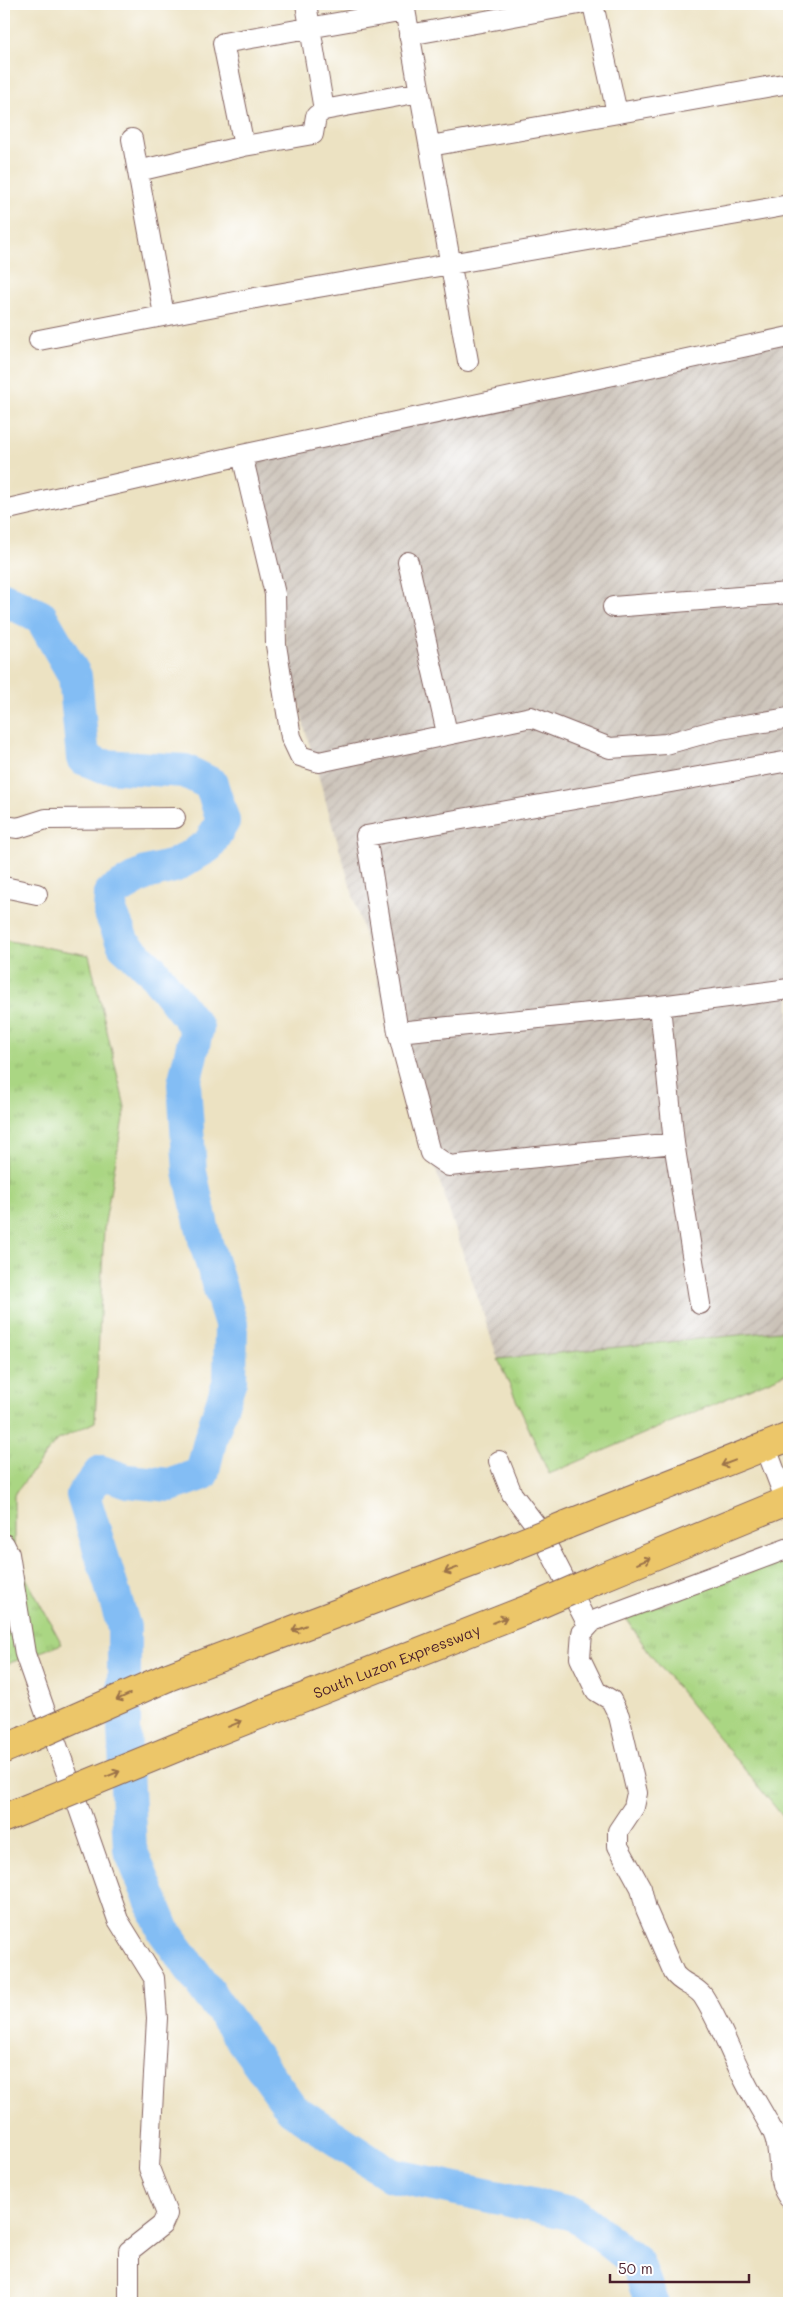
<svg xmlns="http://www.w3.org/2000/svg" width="793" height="2307" font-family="Mali,sans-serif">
  <defs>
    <pattern id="industrial-furrows" width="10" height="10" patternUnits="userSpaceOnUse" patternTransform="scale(1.25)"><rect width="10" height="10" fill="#cbc2b8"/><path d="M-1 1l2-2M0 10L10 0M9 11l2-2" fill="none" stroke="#b0a69e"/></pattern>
    <pattern id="grass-tufts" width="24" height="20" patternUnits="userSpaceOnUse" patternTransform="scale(1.25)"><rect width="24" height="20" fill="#aad683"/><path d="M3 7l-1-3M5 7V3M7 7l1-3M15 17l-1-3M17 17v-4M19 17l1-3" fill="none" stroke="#94b771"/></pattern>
  </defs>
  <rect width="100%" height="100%" fill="#fff"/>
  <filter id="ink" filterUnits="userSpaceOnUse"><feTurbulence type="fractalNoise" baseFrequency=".02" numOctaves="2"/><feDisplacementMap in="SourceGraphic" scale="10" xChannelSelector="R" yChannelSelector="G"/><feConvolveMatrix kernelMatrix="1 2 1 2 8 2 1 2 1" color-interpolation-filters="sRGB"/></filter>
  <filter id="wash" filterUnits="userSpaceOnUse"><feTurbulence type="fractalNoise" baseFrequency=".0096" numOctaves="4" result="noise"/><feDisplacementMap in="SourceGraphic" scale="20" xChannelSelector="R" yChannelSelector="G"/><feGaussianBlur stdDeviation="1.12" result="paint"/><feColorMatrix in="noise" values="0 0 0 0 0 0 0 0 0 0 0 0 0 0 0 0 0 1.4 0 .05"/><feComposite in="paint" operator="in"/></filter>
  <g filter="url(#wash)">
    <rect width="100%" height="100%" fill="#ece2c2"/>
    <!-- industrial -->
    <path fill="url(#industrial-furrows)" d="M789 331V1330L498 1359 406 1079 304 726 247 459Z"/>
    <!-- grass -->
    <path fill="url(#grass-tufts)" stroke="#7a7a57" d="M4 940 89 955 125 1107 104 1228 95 1422 56 1441 14 1495V1556L62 1644 4 1665Z
      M789 1330V1372L549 1474 498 1359Z
      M789 1558V1824L649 1653 626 1618Z"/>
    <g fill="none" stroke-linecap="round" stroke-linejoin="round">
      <!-- river -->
      <path stroke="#83bdf4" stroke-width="34" d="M4 599 41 617 75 676 83 758 103 766 185 771 211 784 223 821 208 846 174 866 146 873 111 893 110 911 124 945 151 969 197 1028 184 1084 190 1172 205 1240 231 1324 230 1380 211 1437 202 1474 171 1485 127 1481 101 1472 83 1495 124 1627V1729L130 1849 164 1931 292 2109 391 2175 575 2214 637 2263 652 2303"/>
    </g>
  </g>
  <g filter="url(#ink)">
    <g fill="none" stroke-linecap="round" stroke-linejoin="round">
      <!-- minor casing -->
      <g stroke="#836360" stroke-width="22">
        <path id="minor" d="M306 4 324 110
          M404 4 468 361
          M593 4 617 113
          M409 35 579 4
          M132 139 164 315
          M244 146 223 43 405 11
          M430 146 789 83
          M138 171 244 146 313 134 316 116 324 110 420 92
          M39 340 266 296 789 205
          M242 455 275 594 276 645 291 737 300 756 319 762 531 717 610 748 666 744 720 729 789 718
          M4 510 242 455 789 337
          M408 562 447 733
          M613 607 789 593
          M4 826 18 828 46 819 175 818
          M4 887 37 894
          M660 1006 674 1143 700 1304
          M398 1032 660 1006 789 989
          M674 1143 449 1166 430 1153 398 1032 366 836 789 761
          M766 1448 786 1501
          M499 1461 512 1494 538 1528 588 1625
          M4 1544 9 1554 25 1654 118 1920 154 1978 157 2018 149 2168 167 2214 162 2225 129 2251V2303
          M789 1548 593 1621 582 1633 580 1658 596 1691 611 1700 619 1716 637 1793 634 1807 618 1831V1846L641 1888 646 1909 674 1973C681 1984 695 1985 703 1996 719 2021 729 2049 742 2075 751 2095 764 2113 773 2132 783 2153 774 2180 789 2198"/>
      </g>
      <!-- highway casing -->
      <g stroke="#836360" stroke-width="30">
        <g id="highway">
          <path d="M566 1525 789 1437"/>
          <path d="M598 1579 789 1500"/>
          <path d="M168 1677 497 1553"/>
          <path id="s1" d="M190 1742 531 1608"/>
          <path d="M4 1749 23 1741"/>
          <path d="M4 1818 36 1805"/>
        </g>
      </g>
      <!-- minor -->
      <use href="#minor" stroke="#fff" stroke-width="20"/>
      <!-- highway -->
      <use href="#highway" stroke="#ecc669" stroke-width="28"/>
      <!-- highway-bridge casing -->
      <g stroke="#836360" stroke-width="30" stroke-linecap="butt">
        <path id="highway-bridge" d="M497 1553 566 1525
          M531 1608 598 1579
          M23 1741 168 1677
          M36 1805 190 1742"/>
      </g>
      <!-- highway-bridge -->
      <use href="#highway-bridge" stroke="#ecc669" stroke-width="28"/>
    </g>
    <!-- one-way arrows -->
    <defs><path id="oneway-shaft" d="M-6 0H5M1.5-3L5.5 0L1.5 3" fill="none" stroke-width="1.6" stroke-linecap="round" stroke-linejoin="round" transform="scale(1.25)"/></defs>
    <g stroke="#9b724a">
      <use href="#oneway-shaft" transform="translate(728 1463) rotate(159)"/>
      <use href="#oneway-shaft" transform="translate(644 1561) rotate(-23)"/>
      <use href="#oneway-shaft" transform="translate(451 1570) rotate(159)"/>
      <use href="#oneway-shaft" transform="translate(500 1620) rotate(-22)"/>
      <use href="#oneway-shaft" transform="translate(299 1628) rotate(159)"/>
      <use href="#oneway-shaft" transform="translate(123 1697) rotate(156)"/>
      <use href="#oneway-shaft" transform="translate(235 1724) rotate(-22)"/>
      <use href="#oneway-shaft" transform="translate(113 1774) rotate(-22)"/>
    </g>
  </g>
  <g text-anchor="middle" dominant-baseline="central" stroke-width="5" stroke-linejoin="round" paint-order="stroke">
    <!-- street labels -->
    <g font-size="15" fill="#4a1f2b" stroke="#fff">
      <text stroke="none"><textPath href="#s1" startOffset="222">South Luzon Expressway</textPath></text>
    </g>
  </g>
  <!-- margin -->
  <rect width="793" height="2307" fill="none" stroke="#fff" stroke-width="20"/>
  <!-- scale -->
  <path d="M610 2274v8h139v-8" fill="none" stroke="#4a1f2b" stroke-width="2.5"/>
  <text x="618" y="2274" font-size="15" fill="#4a1f2b" stroke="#ffffff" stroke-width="4" paint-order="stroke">50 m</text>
</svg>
